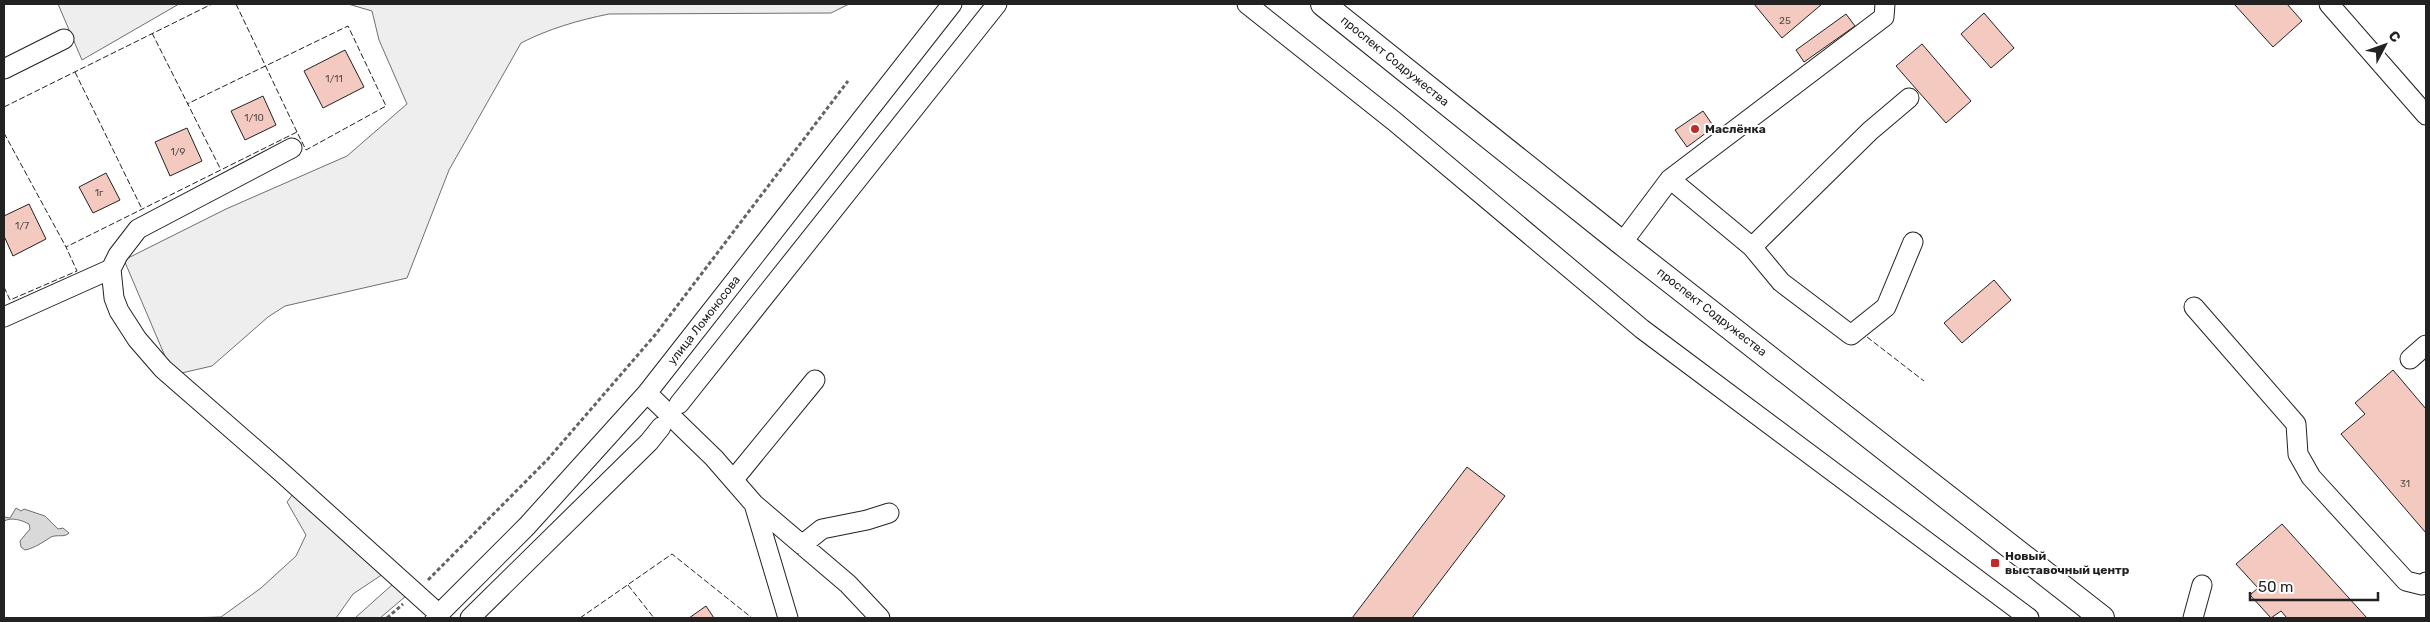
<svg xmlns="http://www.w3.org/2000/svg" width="2430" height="622" font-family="Rubik,sans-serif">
  <rect width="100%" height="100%" fill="#fff"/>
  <!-- green -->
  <path fill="#eee" stroke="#6f6f6f" d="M58 4H179L82 60Z
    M348 4H849L831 13 609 14C579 20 548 29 521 43L449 170 407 278 285 306 268 317 212 366 173 375 124 260 226 209 347 156 407 104 379 40 372 11Z
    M296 490 386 572 353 594 336 618H185L221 617 261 588 296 556 306 535 287 502Z
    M393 584 406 596 380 618H355Z"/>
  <!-- water -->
  <path fill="#d9d9d9" stroke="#6f6f6f" d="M16 508 21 511 24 509 45 516 58 529 63 528 69 533C64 538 58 534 51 537 43 542 35 548 25 550L21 547 20 541 30 529 29 524C21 520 12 517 4 521V517L10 518Z"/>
  <!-- building -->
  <path fill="#f3c9c0" stroke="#222" d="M1754 4H1822L1782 38Z
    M2234 4H2287L2302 21 2273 47Z
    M1984 13 2014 48 1991 68 1961 34Z
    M1846 14 1855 26 1804 62 1796 50Z
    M1922 44 1971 101 1946 123 1896 66Z
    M345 50 364 87 323 108 304 71Z
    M263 96 276 125 245 140 231 111Z
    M1703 111 1714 127 1687 147 1675 130Z
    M187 128 202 161 170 176 155 142Z
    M106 173 120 200 93 213 79 187Z
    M29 204 46 239 13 256 4 236V216Z
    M1994 280 2011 300 1962 343 1944 323Z
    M2393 370 2426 409V533L2341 434 2365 414 2355 403Z
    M1467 467 1505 496 1412 618H1352Z
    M2282 524 2367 618H2287L2281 611 2271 618 2250 595 2258 588 2236 564Z
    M706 606 714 618H689Z"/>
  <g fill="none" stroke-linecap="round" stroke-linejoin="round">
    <!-- minor casing -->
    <g stroke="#222" stroke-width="21">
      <path id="minor" d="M1247 4 1394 121 1642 329 2029 618
        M2329 4 2426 115
        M4 69 64 39
        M292 148 138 229 118 255 111 269 114 298 119 311 137 339 163 369 280 471 439 614
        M1670 179 1752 247 1781 282 1851 335 1886 307 1913 242
        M1622 243 1670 179 1884 17 1885 4
        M1752 247 1870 131 1909 98
        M2194 307 2296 424 2298 454 2311 477 2406 581 2422 585 2426 582
        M4 317 111 269
        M2410 359 2426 345
        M647 393 714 458 754 504 788 618
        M679 404 997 4
        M734 479 815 380
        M754 504 848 584 880 618
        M802 545 822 529 867 520 889 513
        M435 618 527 526 647 393 952 4
        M470 618 649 442 661 427
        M2193 618 2202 585"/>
    </g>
    <!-- major casing -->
    <g stroke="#222" stroke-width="26">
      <path id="major" d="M1323 4 1622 243 2102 618"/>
    </g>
    <!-- path -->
    <path stroke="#646464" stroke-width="3" stroke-dasharray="4 2.5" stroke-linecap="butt" d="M428 580 548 459 655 335 848 81
      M387 618 403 604"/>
    <!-- minor -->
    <use href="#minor" stroke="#fff" stroke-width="19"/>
    <!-- major -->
    <use href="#major" stroke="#fff" stroke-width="24"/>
    <!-- fence -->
    <path stroke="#222" stroke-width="1" stroke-dasharray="6 2.5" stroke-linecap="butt" d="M236 4 297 132
      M152 33 221 170
      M75 72 142 209
      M4 107 212 4
      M4 133 66 247
      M4 287 10 300 77 271 66 247 297 132 306 150 386 106 348 26 187 104
      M1867 337 1924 381
      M628 585 654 618
      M580 618 672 554 752 618"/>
  </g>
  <!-- markers -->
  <g fill="#c62828" stroke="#fff" stroke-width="2">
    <circle cx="1695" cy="129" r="5"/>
    <rect x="1990" y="558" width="10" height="10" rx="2.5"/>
  </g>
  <g text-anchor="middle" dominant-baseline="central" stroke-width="4" stroke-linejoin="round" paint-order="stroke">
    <!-- number labels -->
    <g font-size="10" fill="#564c4a">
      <text x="1785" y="21">25</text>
      <text x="334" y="79">1/11</text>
      <text x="254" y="118">1/10</text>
      <text x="178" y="152">1/9</text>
      <text x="99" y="193">1г</text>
      <text x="22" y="226">1/7</text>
      <text x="2405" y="484">31</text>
    </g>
    <!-- street labels -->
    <g font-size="12" fill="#222" stroke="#fff">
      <text transform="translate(1395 61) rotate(39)">проспект Содружества</text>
      <text transform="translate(1712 312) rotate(38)">проспект Содружества</text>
      <text transform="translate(704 320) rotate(-52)">улица Ломоносова</text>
    </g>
    <!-- poi labels -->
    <g font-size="12" font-weight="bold" fill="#222" stroke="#fff" text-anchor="start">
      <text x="1705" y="129">Маслёнка</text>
      <text x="2005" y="556">Новый<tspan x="2005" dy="14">выставочный центр</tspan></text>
    </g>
  </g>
  <!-- border -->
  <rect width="2430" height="622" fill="none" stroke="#222222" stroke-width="10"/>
  <!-- north arrow -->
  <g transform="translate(2385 45) rotate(49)" stroke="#ffffff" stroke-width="4" paint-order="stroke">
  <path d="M0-4L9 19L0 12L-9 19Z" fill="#222222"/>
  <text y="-8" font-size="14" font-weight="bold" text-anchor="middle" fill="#222222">С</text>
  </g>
  <!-- scale -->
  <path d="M2250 592v8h128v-8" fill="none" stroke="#222222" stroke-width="2.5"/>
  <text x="2258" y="592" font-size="15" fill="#222222" stroke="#ffffff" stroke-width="4" paint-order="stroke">50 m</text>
</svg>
